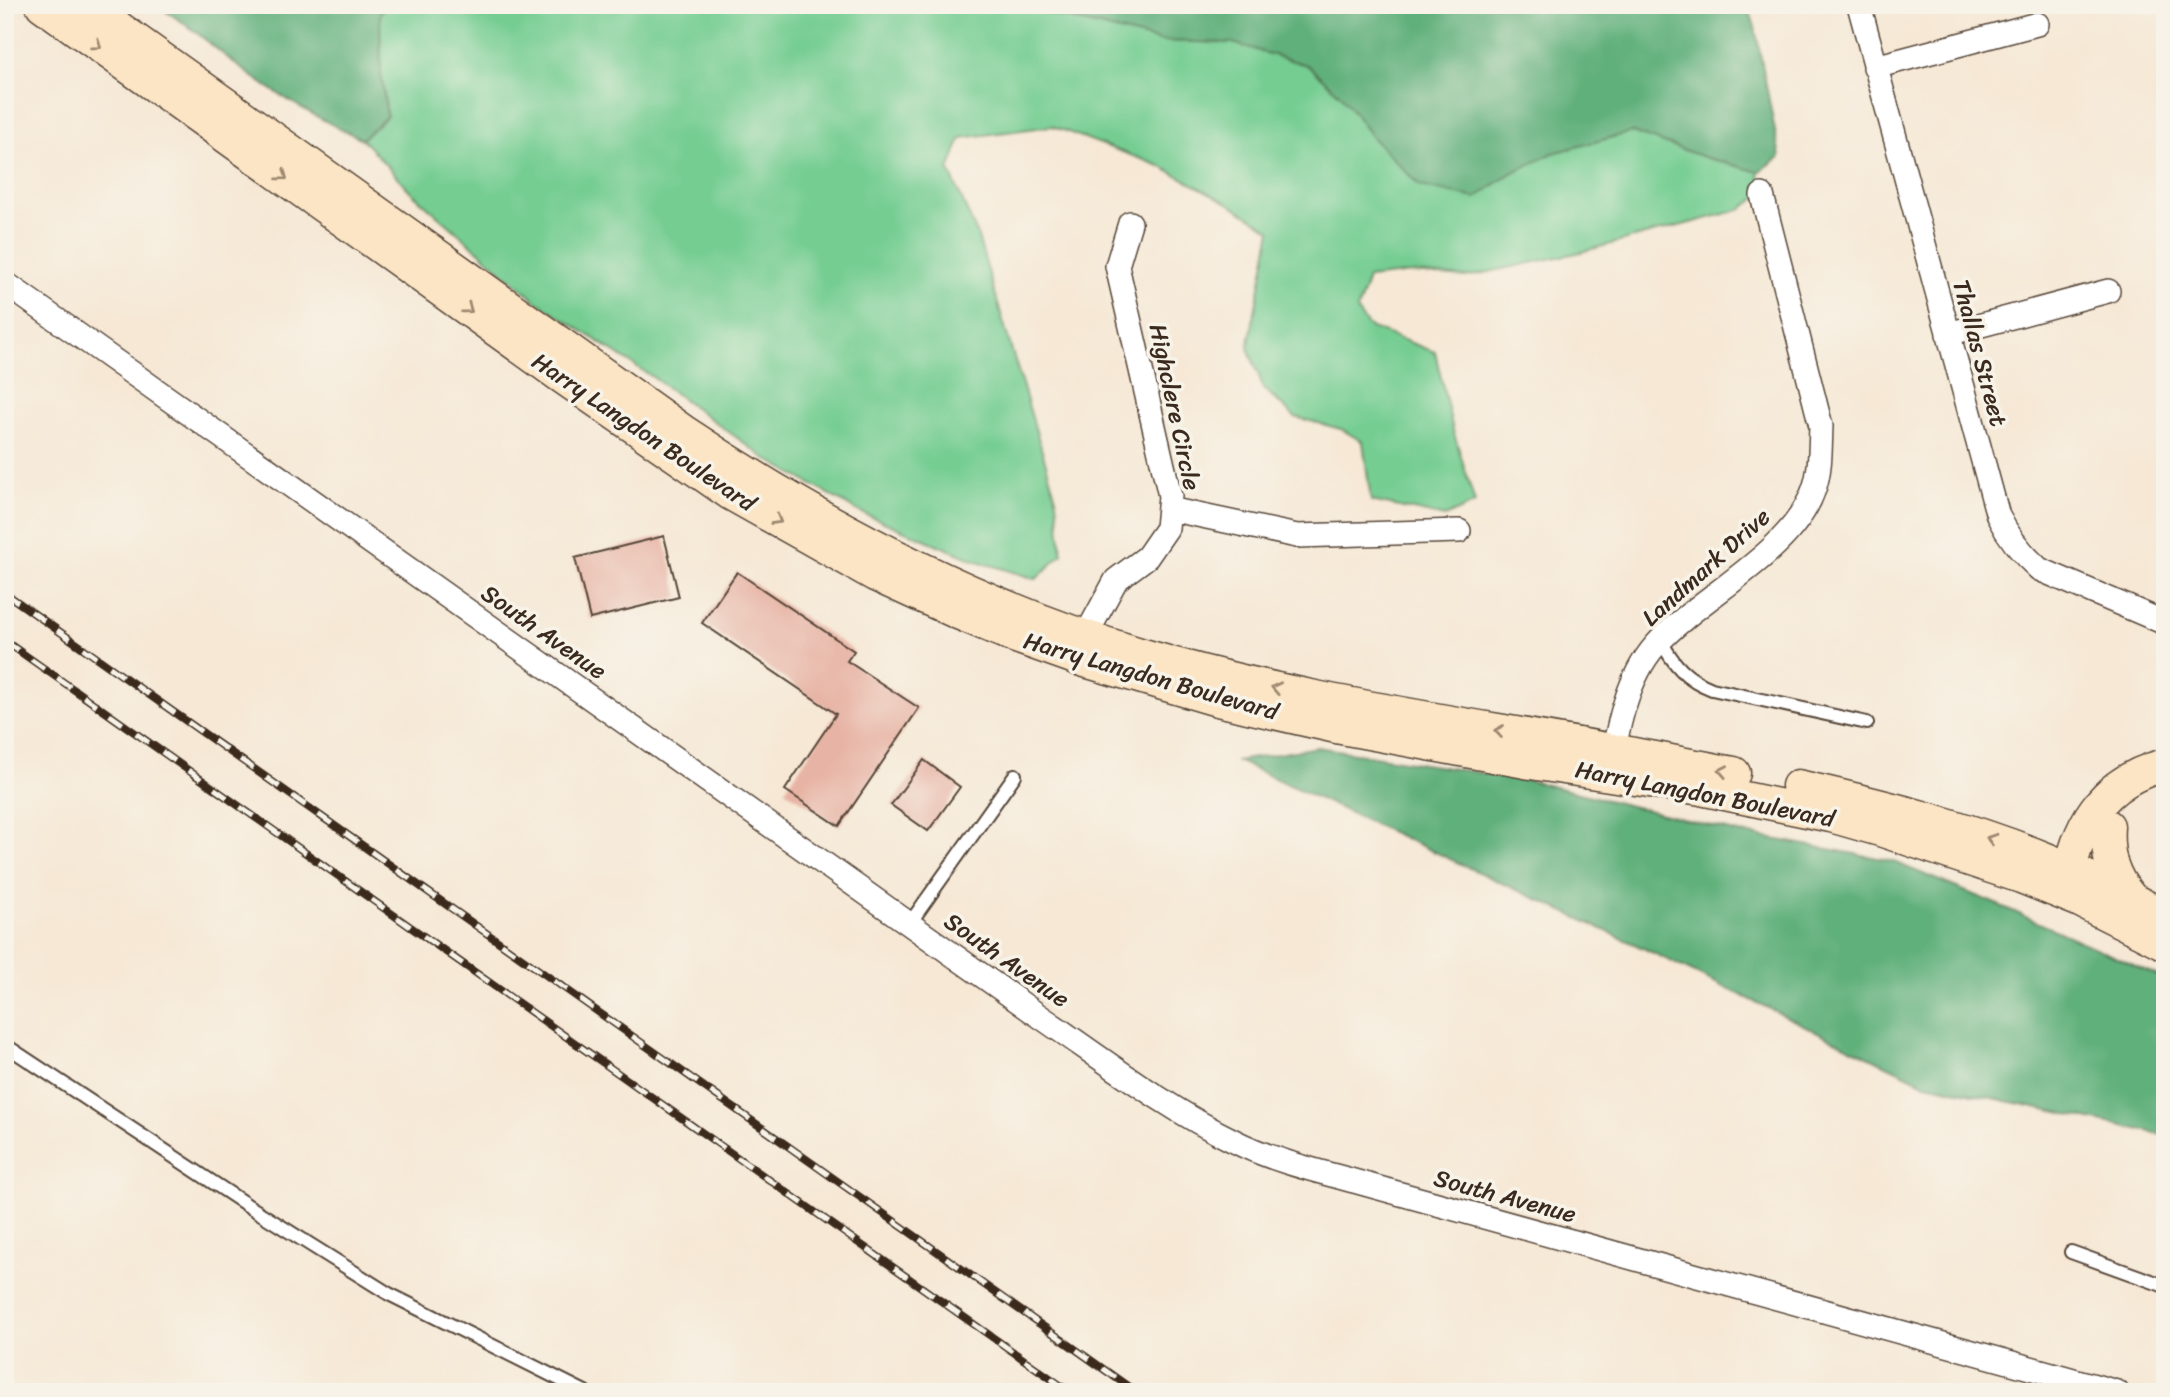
<svg xmlns="http://www.w3.org/2000/svg" width="2170" height="1397" font-family="Sriracha,sans-serif">
  <rect width="100%" height="100%" fill="#f7f3e8"/>
  <filter id="ink" filterUnits="userSpaceOnUse"><feTurbulence type="fractalNoise" baseFrequency=".0143" numOctaves="2"/><feDisplacementMap in="SourceGraphic" scale="14" xChannelSelector="R" yChannelSelector="G"/><feConvolveMatrix kernelMatrix="1 2 1 2 8 2 1 2 1" color-interpolation-filters="sRGB"/></filter>
  <filter id="wash" filterUnits="userSpaceOnUse"><feTurbulence type="fractalNoise" baseFrequency=".00686" numOctaves="4" result="noise"/><feDisplacementMap in="SourceGraphic" scale="28" xChannelSelector="R" yChannelSelector="G"/><feGaussianBlur stdDeviation="1.57" result="paint"/><feColorMatrix in="noise" values="0 0 0 0 0 0 0 0 0 0 0 0 0 0 0 0 0 1.4 0 .05"/><feComposite in="paint" operator="in"/></filter>
  <g filter="url(#wash)">
    <rect width="100%" height="100%" fill="#f6e8d5"/>
    <!-- green -->
    <path fill="#75cd92" stroke="#587c58" stroke-width="2" d="M386 5H1030L1043 12 1160 41 1233 43 1307 65 1342 96 1372 137 1420 186 1476 198 1511 173 1553 153 1632 132 1704 157 1759 172 1762 195 1739 210 1581 252 1466 277 1412 273 1368 278 1357 311 1369 327 1435 352 1453 430 1475 503 1445 517 1371 501 1363 442 1341 429 1295 417 1264 389 1248 348 1271 230 1228 203 1160 166 1052 126 961 138 949 170 977 234 1057 501 1062 554 1036 579 974 560 860 512 765 458 651 376 536 301 412 193 362 139 387 116 381 74 380 14Z"/>
    <!-- forest -->
    <path fill="#60b07c" stroke="#4e6d4d" stroke-width="2" d="M155 5H386L380 14 381 74 387 116 362 139C320 120 280 97 242 69 213 47 187 22 155 5Z
      M1030 5H1748L1755 27 1780 157 1759 172 1704 157 1632 132 1553 153 1511 173 1476 198 1420 186 1372 137 1342 96 1307 65 1233 43 1160 41 1043 12Z
      M1317 747 1531 781 1739 833 1889 860 2008 909 2165 979V1135L1926 1084 1643 948 1237 761Z"/>
    <g id="blocks">
      <!-- building -->
      <path fill="#e7b3a4" d="M664 536 679 597 590 619 575 558Z
        M737 572 854 651 847 661 919 708 839 826 785 790 836 714 702 623Z
        M924 760 960 787 928 831 891 805Z"/>
    </g>
  </g>
  <g filter="url(#ink)">
    <use href="#blocks" fill-opacity="0" stroke="#574639" stroke-width="2"/>
    <g fill="none" stroke-linecap="round" stroke-linejoin="round">
      <!-- lane casing -->
      <g stroke="#574639" stroke-width="16">
        <path id="lane" d="M1661 641C1674 665 1686 679 1712 689L1867 723
          M910 923 1015 775
          M5 1045 247 1205 389 1294 585 1392
          M2071 1252 2165 1286"/>
      </g>
      <!-- street casing -->
      <g stroke="#574639" stroke-width="26">
        <path id="street" d="M1859 5 1998 516C2009 538 2021 553 2039 569L2165 623
          M1875 67 2037 24
          M5 283 1035 1013C1100 1057 1164 1107 1234 1141 1273 1161 1318 1171 1361 1183L2117 1392
          M1948 334 2108 291
          M1169 509 1297 536 1459 531
          M1079 648 1116 580 1147 557 1167 528 1170 496 1117 266 1130 223
          M1611 765C1618 725 1628 677 1655 646 1699 596 1792 554 1814 489 1821 469 1820 448 1821 426L1762 195"/>
      </g>
      <!-- secondary casing -->
      <g stroke="#574639" stroke-width="35">
        <path id="secondary" d="M42 5 559 375 731 494 875 575 958 613 1016 637 1078 659 1217 700 1336 727 1531 763 1701 789 1831 816 1880 830 2021 877 2078 900 2165 944
          M87 5 683 431C825 526 976 605 1140 654 1294 700 1454 721 1612 750 1653 757 1693 766 1734 773
          M1798 786C1883 805 1969 827 2049 860 2089 876 2127 896 2165 917
          M2108 826C2106 854 2112 876 2131 898
          M2067 889C2075 827 2101 781 2165 765"/>
      </g>
      <!-- lane -->
      <use href="#lane" stroke="#fff" stroke-width="12"/>
      <!-- street -->
      <use href="#street" stroke="#fff" stroke-width="23"/>
      <!-- secondary -->
      <use href="#secondary" stroke="#fce5c4" stroke-width="32"/>
      <!-- rail casing -->
      <g stroke="#3b2a1e" stroke-width="8">
        <path id="rail" d="M5 441 8 442
          M5 593 1136 1392
          M5 641 1070 1392"/>
      </g>
      <!-- rail -->
      <use href="#rail" stroke="#f7f3e8" stroke-width="5" stroke-dasharray="16" stroke-linecap="butt"/>
    </g>
    <!-- one-way arrows -->
    <defs><path id="oneway-chevron" d="M-2-3.5L2.5 0L-2 3.5" fill="none" stroke-width="1.6" stroke-linecap="round" stroke-linejoin="round" transform="scale(1.75)"/></defs>
    <g stroke="#9c8871">
      <use href="#oneway-chevron" transform="translate(97 45) rotate(36)"/>
      <use href="#oneway-chevron" transform="translate(283 176) rotate(36)"/>
      <use href="#oneway-chevron" transform="translate(468 309) rotate(36)"/>
      <use href="#oneway-chevron" transform="translate(777 520) rotate(30)"/>
      <use href="#oneway-chevron" transform="translate(1276 688) rotate(-168)"/>
      <use href="#oneway-chevron" transform="translate(1499 731) rotate(-170)"/>
      <use href="#oneway-chevron" transform="translate(1723 771) rotate(-169)"/>
      <use href="#oneway-chevron" transform="translate(1991 839) rotate(-162)"/>
    </g>
  </g>
  <g text-anchor="middle" dominant-baseline="central" stroke-width="7" stroke-linejoin="round" paint-order="stroke">
    <!-- street labels -->
    <g font-size="24" fill="#3b2a1e" stroke="#f7f3e8">
      <text transform="translate(1980 353) rotate(75)">Thallas Street</text>
      <text transform="translate(1175 407) rotate(78)">Highclere Circle</text>
      <text transform="translate(644 432) rotate(34)">Harry Langdon Boulevard</text>
      <text transform="translate(1706 567) rotate(-42)">Landmark Drive</text>
      <text transform="translate(544 632) rotate(35)">South Avenue</text>
      <text transform="translate(1151 676) rotate(16)">Harry Langdon Boulevard</text>
      <text transform="translate(1705 794) rotate(11)">Harry Langdon Boulevard</text>
      <text transform="translate(1007 960) rotate(35)">South Avenue</text>
      <text transform="translate(1505 1196) rotate(15)">South Avenue</text>
    </g>
  </g>
  <!-- margin -->
  <rect width="2170" height="1397" fill="none" stroke="#f7f3e8" stroke-width="28"/>
</svg>
